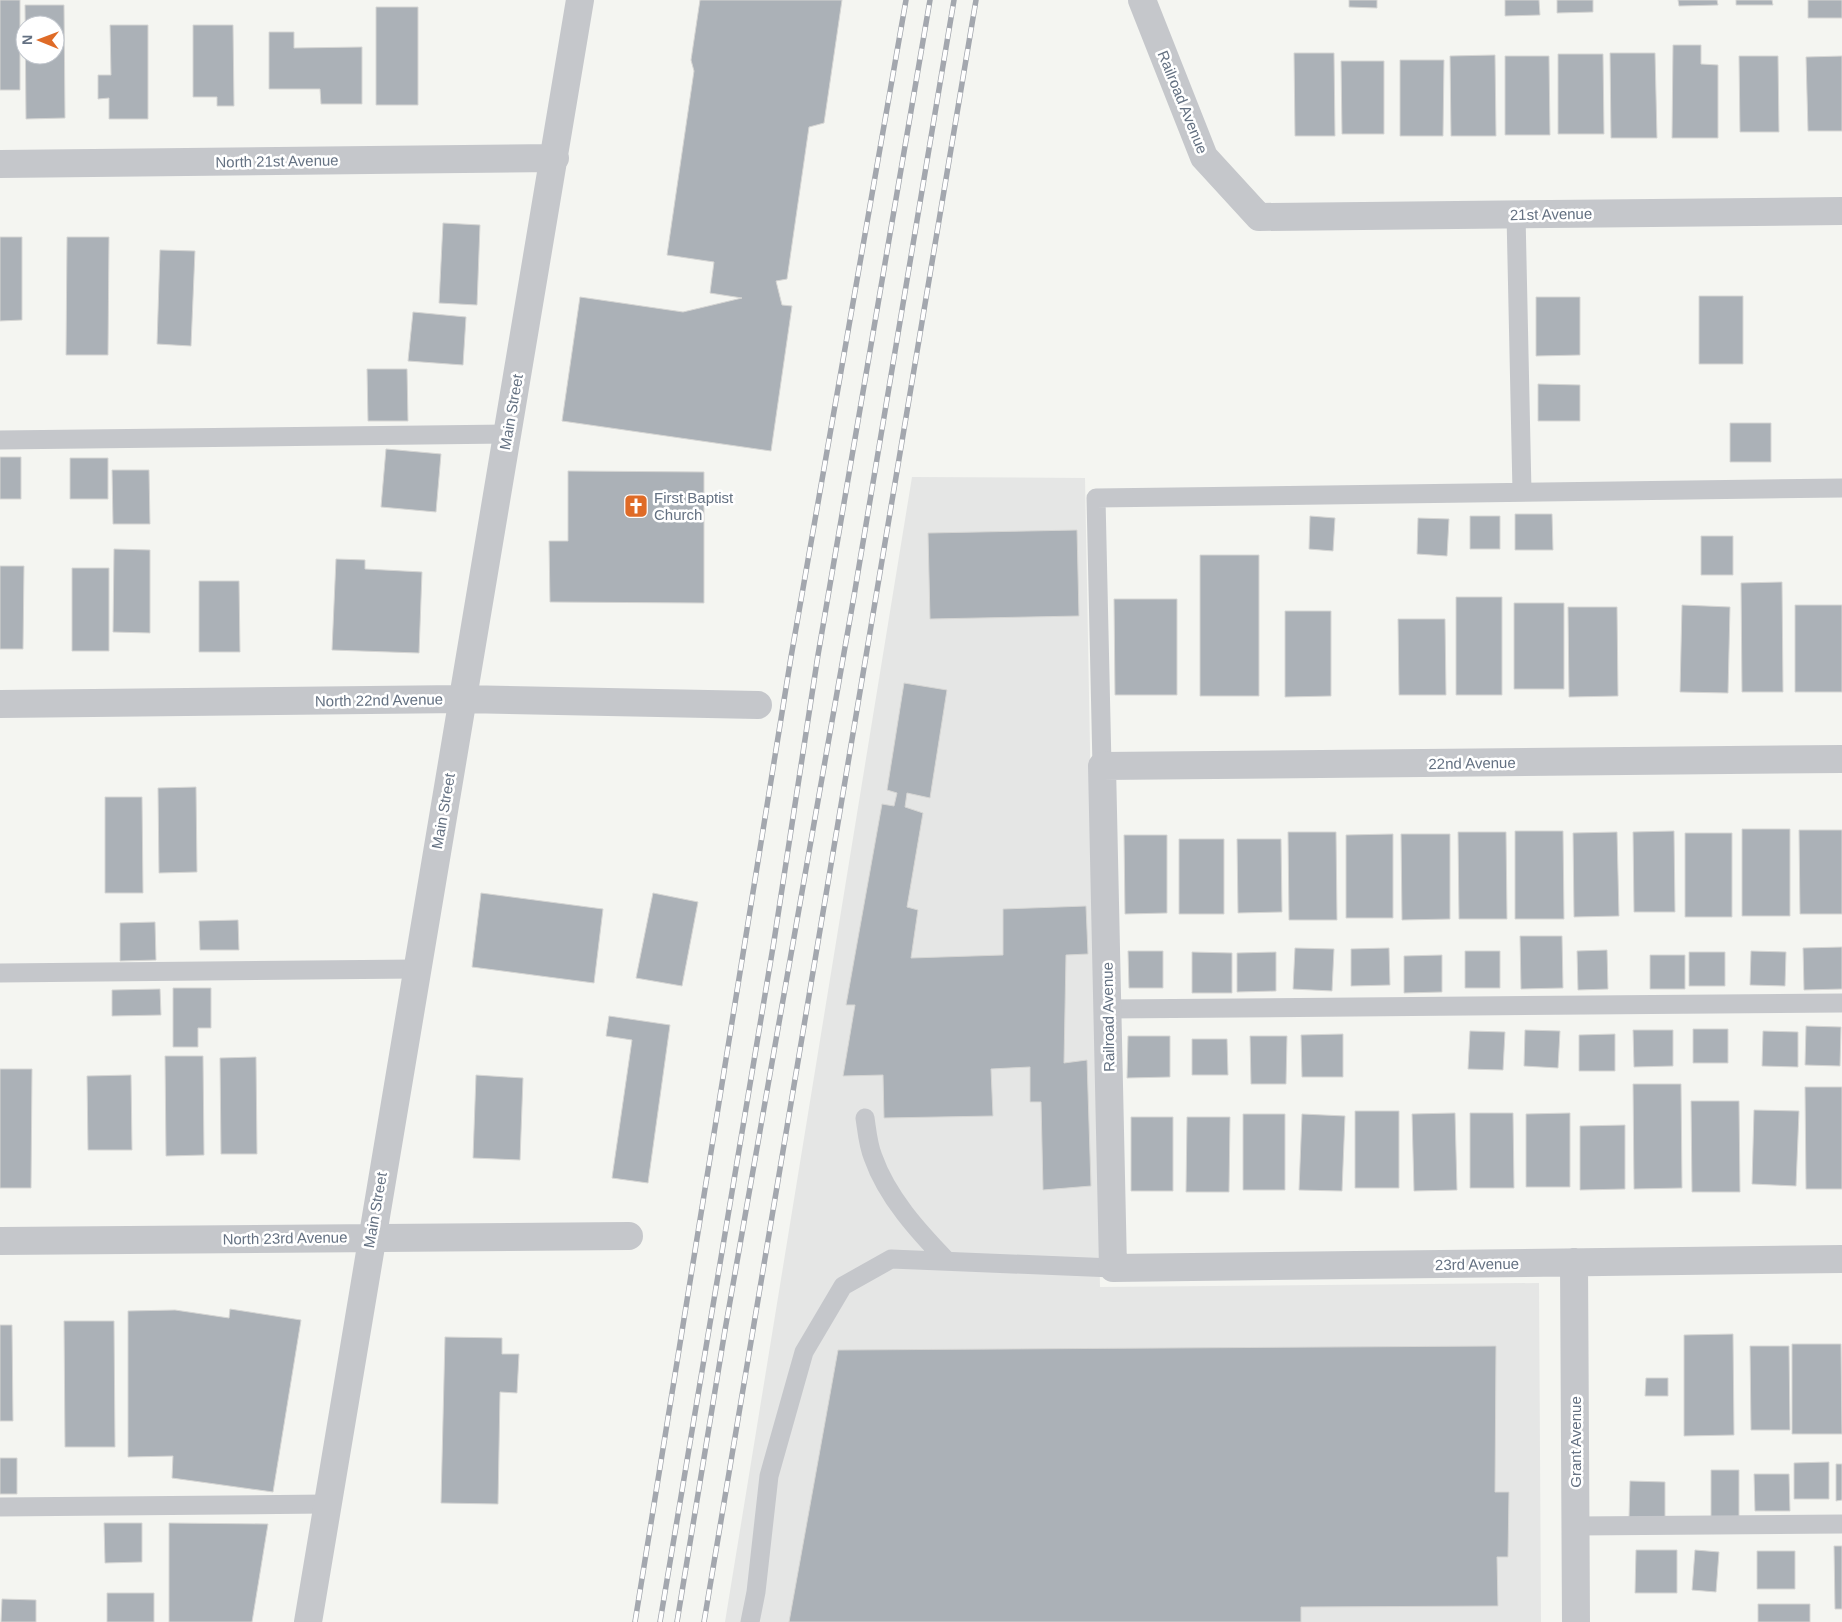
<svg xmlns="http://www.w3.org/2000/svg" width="1842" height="1622" font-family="Helvetica,sans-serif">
  <rect width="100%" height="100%" fill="#f4f5f1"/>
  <!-- built -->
  <path fill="#e5e6e5" d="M912 477 1085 478 1100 1287 1539 1283 1541 1622H725Z"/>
  <!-- building -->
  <path fill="#abb1b7" stroke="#d6d6d4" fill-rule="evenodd" d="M0 0H20V90H0Z
    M700 0H842L824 123 809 127 787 279 776 281 782 305 792 306 771 451 562 421 580 297 683 312 742 298 710 293 714 262 667 255 694 71 691 60Z
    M1349 0H1377V8L1349 7Z
    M1505 0H1539L1540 15 1505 16Z
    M1557 0H1593V12L1557 13Z
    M1678 0H1717L1718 5 1679 6Z
    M1736 0H1772L1773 5H1736Z
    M1808 0H1842V18H1808Z
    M25 5H64L65 118 26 119ZM25 25H55V55H25Z
    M376 7H418V105H376Z
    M110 25H148V119H109V98L98 99V75H111Z
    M193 25H233L234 106H217V97H193Z
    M269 32H294V48L362 47V104H321L320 89H269Z
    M1673 45H1701V64L1718 65V138H1672Z
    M1294 53H1334L1335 136H1295Z
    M1610 53H1655L1657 138H1611Z
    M1558 54H1603L1604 134H1558Z
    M1495 55 1496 136H1451L1450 56Z
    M1505 56H1549L1550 135H1505Z
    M1739 56H1778L1779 132H1740Z
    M1842 56V131H1808L1806 57Z
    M1400 60H1444L1443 136H1400Z
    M1341 61H1384V134H1342Z
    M443 223 480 225 477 305 439 303Z
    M0 237H22V320L0 321Z
    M67 237H109L108 355H66Z
    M160 250 195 251 191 346 157 344Z
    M1699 296H1743V364H1699Z
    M1536 297H1580V355L1536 356Z
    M413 312 466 317 463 365 408 361Z
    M367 369H407L408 421H368Z
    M1538 384 1580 385V421H1538Z
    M1730 423H1771V462H1730Z
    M386 449 441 454 436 512 381 507Z
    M0 457H21V499H0Z
    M70 458H108V499H70Z
    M112 470H149L150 524H113Z
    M568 471 704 472V603L550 602 549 541H568Z
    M1515 514H1552L1553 550H1515Z
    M1310 516 1335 518 1333 551 1309 549Z
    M1470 516H1500V549H1470Z
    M1418 518 1449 519 1447 556 1417 554Z
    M1077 530 1079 616 930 619 928 533Z
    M1701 536H1733V575H1701Z
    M114 549 150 550V633L113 632Z
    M1200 555H1259V696H1200Z
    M336 559 365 560V569L422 572 419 653 332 650Z
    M0 566H24L23 649H0Z
    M72 568H109V651H72Z
    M199 581H239L240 652H199Z
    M1782 582 1783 692H1742L1741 583Z
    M1456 597H1502V695H1456Z
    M1114 599H1177V695H1115Z
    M1514 603H1564V689H1514Z
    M1682 605 1730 607 1728 693 1680 692Z
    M1795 605H1842V692H1795Z
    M1568 607H1617L1618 696 1569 697Z
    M1285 611H1331V696L1285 697Z
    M1398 619H1445L1446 695H1399Z
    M904 683 947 690 930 798 907 793 905 807 923 813 907 907 918 910 911 958 1003 955V909L1086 906 1088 954 1066 955 1064 1063 1087 1060 1091 1186 1043 1190 1041 1102H1030V1067L991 1069 993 1116 884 1118 883 1075 843 1076 855 1005H846L882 804 894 806 897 793 887 790Z
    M196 787 197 872 159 873 158 788Z
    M105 797H142L143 893H105Z
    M1742 829H1790V916H1742Z
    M1799 830H1842V914H1800Z
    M1515 831H1563L1564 919H1515Z
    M1674 831 1675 912H1634L1633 832Z
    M1288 832H1336L1337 920H1289Z
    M1458 832H1506L1507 919H1459Z
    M1617 832 1619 916 1574 917 1573 833Z
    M1685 833H1732V917H1685Z
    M1393 834V918H1346V835Z
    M1401 834H1450V919L1402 920Z
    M1124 835H1167V913L1125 914Z
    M1179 839H1224V914H1179Z
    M1237 839H1281L1282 912 1238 913Z
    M481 893 603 909 594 983 472 967Z
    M653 893 698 902 682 986 636 978Z
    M238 920 239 950H200L199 921Z
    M155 922 156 960 120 961V923Z
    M1520 936H1562L1563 988 1521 989Z
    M1842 947V989L1804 990 1803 948Z
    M1295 948 1334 949 1332 991 1293 989Z
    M1389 948 1390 985 1351 986V949Z
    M1607 950 1608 989 1578 990 1577 951Z
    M1128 951H1163V988H1129Z
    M1465 951H1500V988H1465Z
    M1751 951 1786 952 1785 986 1750 985Z
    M1192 952 1232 953V993H1192Z
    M1276 952V991L1237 992V953Z
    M1689 952H1725V986H1689Z
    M1442 955V992L1404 993V956Z
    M1650 955H1685V989H1650Z
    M173 988H211V1028H198V1047H173Z
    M160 989 161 1015 112 1016V990Z
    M609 1016 670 1025 648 1183 612 1178 632 1040 606 1036Z
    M1806 1026 1841 1027 1840 1066 1805 1065Z
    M1693 1029H1728V1063H1693Z
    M1525 1030 1560 1031 1558 1068 1524 1066Z
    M1633 1030H1673V1066L1634 1067Z
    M1470 1031 1505 1032 1503 1070 1468 1069Z
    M1763 1031 1798 1032V1067L1762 1066Z
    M1343 1034V1077H1302L1301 1035Z
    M1615 1034V1071H1579V1035Z
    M1128 1036H1170V1077L1127 1078Z
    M1250 1036H1287L1286 1084H1251Z
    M1192 1039H1227L1228 1075H1192Z
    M165 1056H203L204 1155 166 1156Z
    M256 1057 257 1154H221L220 1058Z
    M0 1069H32L31 1188H0Z
    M131 1075 132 1150H88L87 1076Z
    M476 1075 523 1078 520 1160 473 1158Z
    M1633 1084H1681L1682 1188 1634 1189Z
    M1805 1087H1842V1189H1806Z
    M1691 1101H1739L1740 1192H1692Z
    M1754 1110 1799 1111 1796 1186 1752 1184Z
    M1355 1111H1399V1188H1355Z
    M1455 1113 1457 1190 1414 1191 1412 1114Z
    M1470 1113H1513L1514 1188H1470Z
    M1570 1113V1187H1526V1114Z
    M1243 1114H1285V1190H1243Z
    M1302 1114 1345 1116 1342 1191 1299 1190Z
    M1131 1117H1173V1191H1131Z
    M1187 1117H1230L1229 1192H1186Z
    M1625 1125V1189L1580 1190V1126Z
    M230 1309 301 1320 273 1492 172 1478 173 1456 128 1457V1311L175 1310 229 1318Z
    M64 1321H114L115 1447H65Z
    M0 1325H12L13 1421H0Z
    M1733 1334 1734 1435 1684 1436V1335Z
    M445 1337 502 1338V1354H519L517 1393 500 1392 498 1504 441 1503Z
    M1792 1344H1841L1842 1434H1792Z
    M1496 1346 1495 1492H1509L1508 1557H1497L1498 1606 1301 1607V1622H789L838 1350Z
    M1750 1346H1789L1790 1430H1751Z
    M1646 1378H1668V1396H1645Z
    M0 1458H17V1494H0Z
    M1829 1462V1499H1794V1463Z
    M1836 1464H1842V1500L1836 1501Z
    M1711 1470H1739V1518H1711Z
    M1754 1474H1789L1790 1511H1755Z
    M1630 1481 1665 1482V1518H1629Z
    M104 1523H142V1562L105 1563Z
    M169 1523 268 1524 252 1622H169Z
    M1834 1546H1842V1609H1835Z
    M1636 1550H1677V1593H1635Z
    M1695 1550 1719 1552 1716 1592 1692 1590Z
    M1757 1551H1795V1589H1757Z
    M107 1593H154V1622H107Z
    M2 1599 36 1600V1622H1Z
    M1758 1604H1810V1622H1758Z"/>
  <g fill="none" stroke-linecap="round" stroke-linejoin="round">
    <!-- lane -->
    <path stroke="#c5c7cb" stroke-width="19" d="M1516 214 1522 492
      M0 440 508 434
      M1102 766 1096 498 1842 488
      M0 973 416 969
      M1107 1009 1842 1003
      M865 1118C867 1131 868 1145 873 1157 887 1197 918 1231 947 1261
      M0 1507 326 1504
      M1576 1526 1842 1524
      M750 1622 756 1592 769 1476 804 1352 843 1286 891 1259 1113 1268"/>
    <!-- street -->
    <path stroke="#c5c7cb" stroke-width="28" d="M1142 0 1204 157 1259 217 1842 211
      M0 164 555 158
      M0 704 462 699 758 705
      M1842 759 1102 766 1113 1268 1842 1259
      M0 1241 629 1236
      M1574 1262 1576 1622
      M308 1622 580 0"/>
    <!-- rail casing -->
    <g stroke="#a3a7ae" stroke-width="5.5">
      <path id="rail" d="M635 1622 791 657 906 0
        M660 1622 774 941 818 655 930 0
        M677 1622 725 1330 854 596 954 0
        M704 1622 976 0"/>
    </g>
    <!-- rail -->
    <use href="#rail" stroke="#fff" stroke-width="4" stroke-dasharray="11" stroke-linecap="butt"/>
  </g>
  <!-- icons -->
  <defs>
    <g id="church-square" transform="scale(1.25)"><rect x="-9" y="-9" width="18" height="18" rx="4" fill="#df6b27" stroke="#fff"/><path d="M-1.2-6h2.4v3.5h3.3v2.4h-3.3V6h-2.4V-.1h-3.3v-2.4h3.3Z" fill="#fff"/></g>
  </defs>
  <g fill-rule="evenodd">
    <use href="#church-square" x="636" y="506"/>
  </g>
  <g text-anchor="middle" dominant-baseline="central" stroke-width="5" stroke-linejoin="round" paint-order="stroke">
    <!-- street labels -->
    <g font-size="15" fill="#647182" stroke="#fff">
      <text transform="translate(1183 102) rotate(68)">Railroad Avenue</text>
      <text transform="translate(277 161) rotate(-1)">North 21st Avenue</text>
      <text transform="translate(1551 214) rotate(-1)">21st Avenue</text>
      <text transform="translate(511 412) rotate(-80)">Main Street</text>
      <text transform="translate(379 700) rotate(-1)">North 22nd Avenue</text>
      <text transform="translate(1472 763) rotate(-1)">22nd Avenue</text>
      <text transform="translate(443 811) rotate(-80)">Main Street</text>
      <text transform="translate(1108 1017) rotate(-91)">Railroad Avenue</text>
      <text transform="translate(375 1210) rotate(-80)">Main Street</text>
      <text transform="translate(285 1238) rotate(-1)">North 23rd Avenue</text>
      <text transform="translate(1477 1264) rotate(-1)">23rd Avenue</text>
      <text transform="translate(1575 1442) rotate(-90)">Grant Avenue</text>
    </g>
    <!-- poi labels -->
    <g font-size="15" fill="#647182" stroke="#fff" text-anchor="start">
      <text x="654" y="497">First Baptist<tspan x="654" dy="17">Church</tspan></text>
    </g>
  </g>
  <!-- north arrow -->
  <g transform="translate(40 40) rotate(271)"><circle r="24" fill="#ffffff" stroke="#c1c6cd"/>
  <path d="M0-4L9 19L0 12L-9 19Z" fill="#df6b27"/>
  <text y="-8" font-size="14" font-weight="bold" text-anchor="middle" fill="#647182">N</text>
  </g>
</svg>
